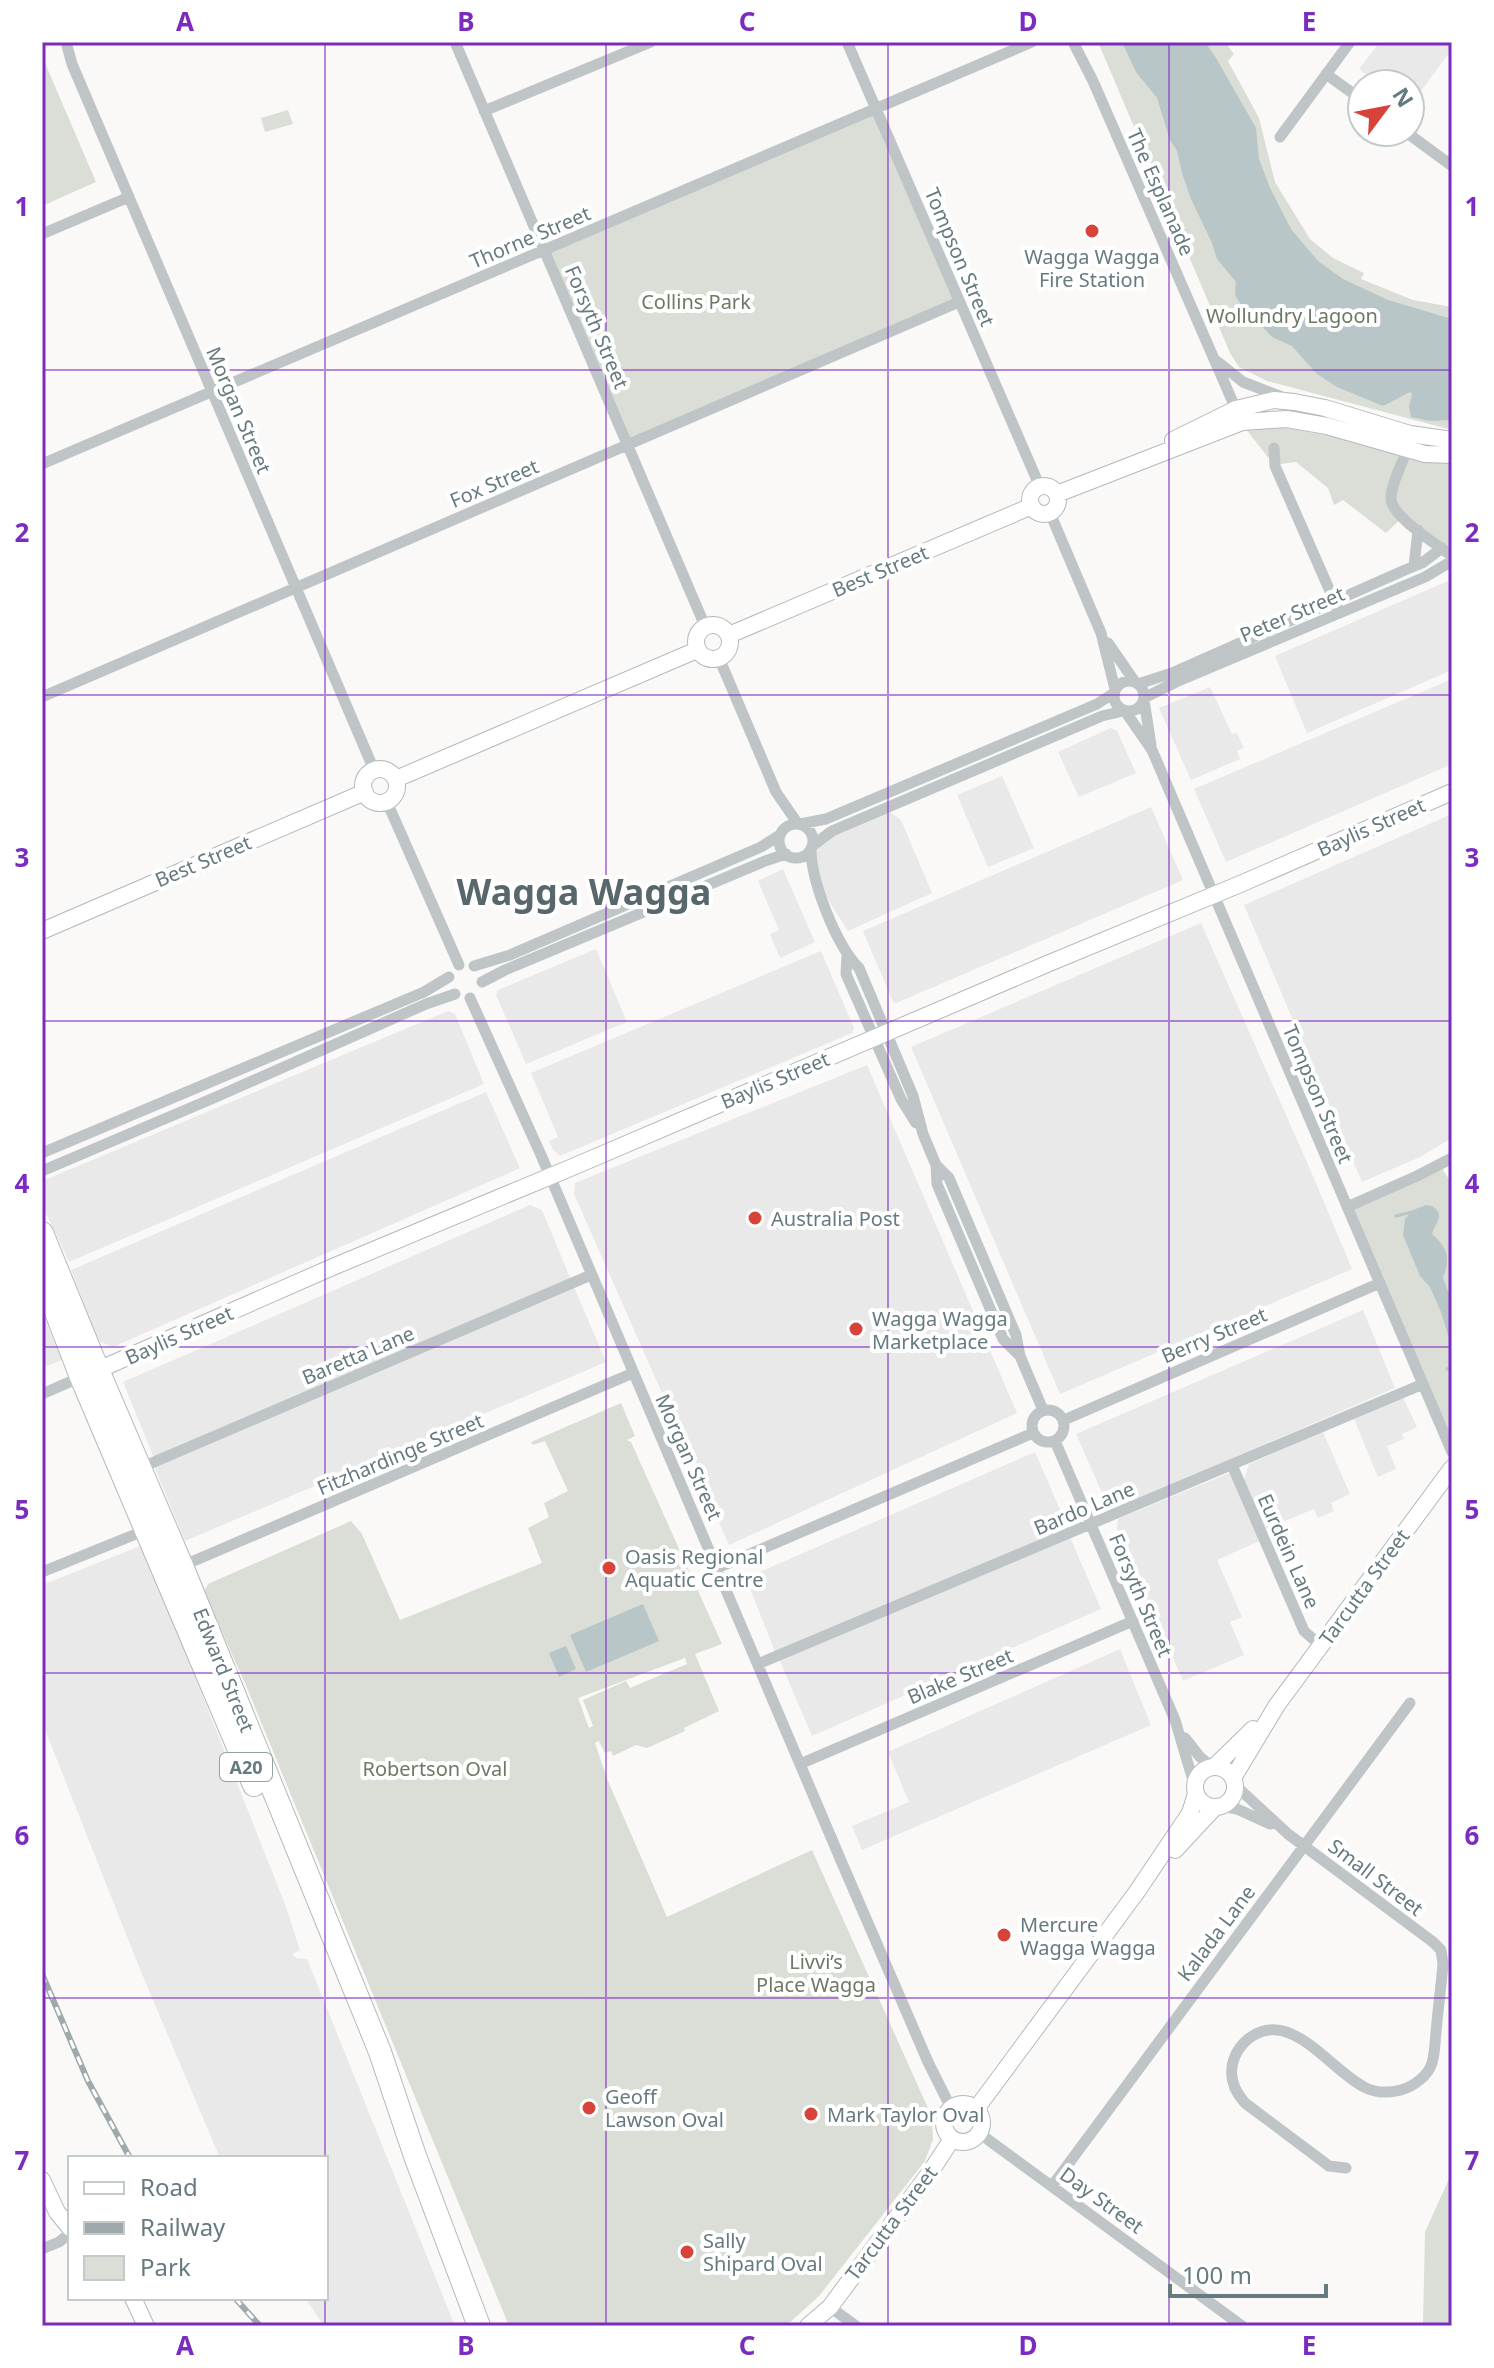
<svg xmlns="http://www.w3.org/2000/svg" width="1494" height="2368" font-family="'Noto Sans',sans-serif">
  <rect width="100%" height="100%" fill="#faf9f8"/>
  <!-- built -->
  <path fill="#e8e9e8" d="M1380 42H1452V49L1410 106V84H1380L1359 69Z
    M1448 581 1452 590V670L1307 733 1275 656Z
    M1452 679V764L1226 862 1194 789Z
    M1210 687 1232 734 1237 733 1244 748 1237 751 1240 759 1191 780 1159 708Z
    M1111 728 1117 731 1136 773 1079 797 1058 752Z
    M1002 776 1034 848 988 867 957 795Z
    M1151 807 1183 880 894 1004 863 931Z
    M889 811 901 820 932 893 848 931 818 884 814 847 825 838Z
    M1452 814V1138L1420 1157 1362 1182 1244 905Z
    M783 869 815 942 780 958 770 934 779 930 758 881Z
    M1201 923 1313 1176 1352 1269 1060 1394 911 1047Z
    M596 949 627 1022 526 1064 496 995 498 990Z
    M821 951 854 1028 852 1033 560 1156 553 1150 549 1141 558 1137 531 1073Z
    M448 1011 455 1014 484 1084 69 1262 42 1205V1181Z
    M867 1065 1017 1413 729 1545 574 1194 575 1183Z
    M486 1092 520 1168 113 1347 98 1341 71 1270Z
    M530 1205 542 1210 571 1280 154 1458 123 1382Z
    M574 1287 606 1362 185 1541 154 1466Z
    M1363 1310 1395 1388 1110 1511 1076 1434Z
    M42 1312 62 1360 42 1368Z
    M1403 1397 1417 1427 1402 1434 1404 1439 1387 1446 1396 1469 1378 1477 1354 1419Z
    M1323 1432 1350 1494 1331 1503 1334 1511 1318 1518 1314 1509 1265 1529 1244 1480 1249 1464Z
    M1035 1452 1068 1528 775 1652 746 1578Z
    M1229 1473 1236 1480 1259 1541 1217 1560 1242 1617 1230 1622 1244 1655 1183 1681 1117 1529 1118 1519Z
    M1070 1537 1101 1609 812 1736 779 1659Z
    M143 1545 286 1907 300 1950 292 1954 296 1958 307 1959 455 2326H324L305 2298H326V2158H220L139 1967 42 1722V1585Z
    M1120 1649 1151 1725 862 1850 852 1826 909 1802 888 1752Z"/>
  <!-- green -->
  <path fill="#dbded7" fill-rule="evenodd" d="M1098 42H1225L1234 54 1228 61 1259 118 1275 182 1310 239 1333 258 1364 273 1361 279 1413 300 1452 307V430L1267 381 1239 367 1230 353Z
    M42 56 96 182 42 206Z
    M875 109 959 302 628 445 544 250Z
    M288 110 293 124 265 132 261 118Z
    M1271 421 1405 451 1391 492 1401 519 1386 533 1343 500 1334 505 1328 488 1296 462 1274 465 1242 424Z
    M1407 450 1452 455V556L1402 517 1391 499Z
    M1440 1165 1452 1184V1453L1347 1207Z
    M621 1403 635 1436 627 1440 631 1442 722 1644 695 1654 719 1711 684 1728 685 1731 647 1748 636 1745 613 1756 611 1751 605 1753 599 1741 595 1743 608 1781 667 1917 812 1850 932 2117 933 2139 925 2161 819 2296 786 2326H509L245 1683 204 1592 208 1584 351 1521 362 1534 400 1620 542 1563 528 1528 549 1517 544 1503 568 1491 545 1441 533 1445 531 1442ZM685 1658 687 1664 630 1688 626 1681 583 1700 593 1726 589 1728 578 1698Z
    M1452 2172V2326H1423L1425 2232Z"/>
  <!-- water -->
  <path fill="#b8c6c8" d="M1122 42H1205L1216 58 1256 128 1259 159 1270 188 1291 229 1318 261 1343 279 1388 300 1452 319V420L1429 421 1411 417 1409 406 1412 394 1410 392 1383 406 1337 387 1317 374 1292 346 1272 337 1239 302 1235 295 1236 282 1217 259 1212 243 1191 199 1182 173 1177 151 1170 140 1157 98 1136 72Z
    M1426 1205 1432 1206C1446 1215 1435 1223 1432 1234 1447 1248 1451 1256 1443 1278L1452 1302V1349L1441 1312 1430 1287 1420 1276 1403 1235 1405 1219 1413 1210Z
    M643 1604 659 1641 586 1672 570 1635Z
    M566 1646 576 1669 559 1677 549 1653Z"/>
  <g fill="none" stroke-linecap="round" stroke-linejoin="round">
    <!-- stream -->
    <path stroke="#b8c6c8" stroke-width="3" d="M1396 1216 1412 1212
      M1447 1369 1452 1367"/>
    <!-- secondary casing -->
    <g stroke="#b2b9bc" stroke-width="18">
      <path id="secondary" d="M1173 440 1236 409 1274 400 1294 402 1325 408 1410 434 1452 440
        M1030 500a14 14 0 1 1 28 0a14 14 0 1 1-28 0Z
        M1057 494 1242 422 1287 419 1327 426 1425 454 1452 455
        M696 642a17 17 0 1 1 34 0a17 17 0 1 1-34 0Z
        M729 635 1032 506
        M363 786a17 17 0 1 1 34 0a17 17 0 1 1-34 0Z
        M396 779 697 650
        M42 931 365 792
        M98 1370 335 1266 575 1166 1047 964 1238 885 1452 792
        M1215 1766 1253 1729
        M1195 1787a20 20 0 1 1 40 0a20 20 0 1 1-40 0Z
        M1233 1778 1277 1705 1452 1468
        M1175 1850 1215 1807
        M944 2123a19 19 0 1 1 38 0a19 19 0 1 1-38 0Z
        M976 2109 1136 1893 1190 1813 1196 1794
        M42 2180 57 2212 70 2228
        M133 2298 146 2326
        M808 2326 830 2307 931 2171 952 2139"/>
    </g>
    <!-- highway casing -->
    <g stroke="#b3b9bb" stroke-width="24">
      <path id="highway" d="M42 1233 98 1370 182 1566 380 2052 415 2156 479 2326
        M42 1276 81 1377 254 1785"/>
    </g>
    <!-- street -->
    <path stroke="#bfc5c7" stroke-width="11" d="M66 42 72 64 374 770
      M455 42 705 626
      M847 42 1040 487
      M1073 42 1093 81 1238 414
      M1326 74 1362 100
      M484 111 651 42
      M1406 132 1452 166
      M1280 137 1350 42
      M42 234 129 197
      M1218 362 1243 382 1282 397
      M1274 448 1275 466 1337 607
      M1407 450C1402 464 1391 484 1391 499 1392 517 1438 545 1452 556
      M42 464 1032 42
      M1050 513 1101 633 1115 689
      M1414 566 1418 530
      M1108 643 1135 682
      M719 658 776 792 798 824
      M1114 696a15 15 0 1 1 30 0a15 15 0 1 1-30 0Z
      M1138 684 1172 673 1405 570 1422 563 1442 548
      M42 697 959 302
      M1144 698 1176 682 1425 577 1452 561
      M1144 700 1151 745
      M1125 711 1152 750 1452 1452
      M387 802 459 965
      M800 824 826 819 1097 704 1114 693
      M779 841a17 17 0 1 1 34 0a17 17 0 1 1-34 0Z
      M812 846 832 831 1102 716 1123 711
      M811 849C811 881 836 945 859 968L913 1096 923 1134 936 1165 937 1184 1003 1339 1020 1356
      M847 956 846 974 901 1099 916 1123
      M474 966 510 955 761 847 780 835
      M482 982 505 970 765 861 786 854
      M470 998 541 1155 842 1863 928 2062 951 2108
      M42 1153 424 992 449 977
      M936 1165 949 1178 1016 1335 1020 1356 1043 1410
      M42 1171 216 1097 426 1004 455 994
      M1347 1207 1417 1176 1452 1158
      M42 1394 81 1377
      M1032 1426a16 16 0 1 1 32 0a16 16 0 1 1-32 0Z
      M1064 1420 1380 1283
      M1055 1441 1175 1720 1195 1787
      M1232 1465 1304 1631 1321 1646
      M140 1468 591 1275
      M182 1566 633 1373
      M717 1568 1033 1433
      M42 1572 146 1530
      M758 1664 1423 1384
      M1185 1738 1200 1757 1211 1766
      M800 1764 1133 1621
      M1235 1785 1288 1834 1433 1942 1441 1950 1443 1964C1441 1987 1438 2009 1436 2032 1435 2042 1435 2053 1432 2063 1428 2076 1414 2086 1401 2090 1389 2093 1375 2093 1364 2087 1339 2074 1311 2038 1283 2031 1254 2023 1225 2053 1233 2082 1235 2091 1240 2097 1245 2103L1329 2166 1346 2168
      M1222 1806 1237 1809 1270 1824
      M979 2133 1242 2326
      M1052 2186 1410 1703
      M42 2249 59 2242 70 2233
      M830 2307 856 2326"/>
    <!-- secondary -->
    <use href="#secondary" stroke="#fff" stroke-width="16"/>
    <!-- highway -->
    <use href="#highway" stroke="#fff" stroke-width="22"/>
    <!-- rail casing -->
    <g stroke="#9fa9ac" stroke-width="6">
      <path id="rail" d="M42 1974 88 2081 130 2158
        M235 2298 260 2326"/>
    </g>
    <!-- rail -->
    <use href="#rail" stroke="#fff" stroke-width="3" stroke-dasharray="9" stroke-linecap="butt"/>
  </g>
  <!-- grid -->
  <path fill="none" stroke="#7b2cbf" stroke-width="2" stroke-opacity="0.55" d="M325 42V2158M606 42V2326M888 42V2326M1169 42V2326M42 370H1452M42 695H1452M42 1021H1452M42 1347H1452M42 1673H1452M42 1998H1452M325 2298V2326"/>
  <!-- markers -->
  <g fill="#d84339" stroke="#fff" stroke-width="3">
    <circle cx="1092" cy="231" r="8"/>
    <circle cx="755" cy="1218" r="8"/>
    <circle cx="856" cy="1329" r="8"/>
    <circle cx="609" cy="1568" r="8"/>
    <circle cx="1004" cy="1935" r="8"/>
    <circle cx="589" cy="2108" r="8"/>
    <circle cx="811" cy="2114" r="8"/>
    <circle cx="687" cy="2252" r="8"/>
  </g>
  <g text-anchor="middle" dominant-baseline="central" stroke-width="8" stroke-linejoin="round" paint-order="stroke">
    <!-- shield labels -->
    <rect fill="#fff" stroke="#94a2a6" stroke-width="2" x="220" y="1753" width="52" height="28" rx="6"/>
    <g font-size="18" font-weight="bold" fill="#667a80">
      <text x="246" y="1767">A20</text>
    </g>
    <!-- street labels -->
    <g font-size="20" fill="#667a80" stroke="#fff">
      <text transform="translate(1161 192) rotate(66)">The Esplanade</text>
      <text transform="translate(530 237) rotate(-23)">Thorne Street</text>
      <text transform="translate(960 257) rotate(67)">Tompson Street</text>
      <text transform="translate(597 327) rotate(67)">Forsyth Street</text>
      <text transform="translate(239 410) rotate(67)">Morgan Street</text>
      <text transform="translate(494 483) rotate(-23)">Fox Street</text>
      <text transform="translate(880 571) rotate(-23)">Best Street</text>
      <text transform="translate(1292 614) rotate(-23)">Peter Street</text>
      <text transform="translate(1371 827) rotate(-24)">Baylis Street</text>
      <text transform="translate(203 861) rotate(-23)">Best Street</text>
      <text transform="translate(775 1080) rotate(-23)">Baylis Street</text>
      <text transform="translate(1318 1094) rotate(67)">Tompson Street</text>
      <text transform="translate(179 1335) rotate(-24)">Baylis Street</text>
      <text transform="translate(1214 1335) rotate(-23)">Berry Street</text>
      <text transform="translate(358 1355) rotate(-23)">Baretta Lane</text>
      <text transform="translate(400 1454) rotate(-23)">Fitzhardinge Street</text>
      <text transform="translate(689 1457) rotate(66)">Morgan Street</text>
      <text transform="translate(1084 1508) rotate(-23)">Bardo Lane</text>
      <text transform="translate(1289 1551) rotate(66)">Eurdein Lane</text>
      <text transform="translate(1364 1587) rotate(-54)">Tarcutta Street</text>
      <text transform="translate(1141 1595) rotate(67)">Forsyth Street</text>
      <text transform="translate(224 1670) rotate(68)">Edward Street</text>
      <text transform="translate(960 1676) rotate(-23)">Blake Street</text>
      <text transform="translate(1376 1877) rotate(37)">Small Street</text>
      <text transform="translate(1216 1933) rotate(-53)">Kalada Lane</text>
      <text transform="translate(1102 2200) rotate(36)">Day Street</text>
      <text transform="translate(891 2223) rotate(-53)">Tarcutta Street</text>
    </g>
    <!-- poi labels -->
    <g font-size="20" fill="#667a80" stroke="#fff" text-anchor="start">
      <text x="1092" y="256" text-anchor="middle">Wagga Wagga<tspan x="1092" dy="23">Fire Station</tspan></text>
      <text x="771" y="1218">Australia Post</text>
      <text x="872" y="1318">Wagga Wagga<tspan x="872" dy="23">Marketplace</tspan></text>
      <text x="625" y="1556">Oasis Regional<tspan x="625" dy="23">Aquatic Centre</tspan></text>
      <text x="1020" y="1924">Mercure<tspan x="1020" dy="23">Wagga Wagga</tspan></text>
      <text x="605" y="2096">Geoff<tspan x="605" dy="23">Lawson Oval</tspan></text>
      <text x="827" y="2114">Mark Taylor Oval</text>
      <text x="703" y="2240">Sally<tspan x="703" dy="23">Shipard Oval</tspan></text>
    </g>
    <!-- park labels -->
    <g font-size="20" fill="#6c7965" stroke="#fff">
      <text x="696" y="301">Collins Park</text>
      <text x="1292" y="315">Wollundry Lagoon</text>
      <text x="435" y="1768">Robertson Oval</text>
      <text x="816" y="1961">Livvi’s<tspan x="816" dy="23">Place Wagga</tspan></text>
    </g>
    <!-- town labels -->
    <g font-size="36" font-weight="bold" fill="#58676c" stroke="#fff">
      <text x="584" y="891">Wagga Wagga</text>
    </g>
  </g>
  <!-- border -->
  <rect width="1494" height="2368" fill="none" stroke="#ffffff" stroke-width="88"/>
  <!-- legend -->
  <rect x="68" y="2156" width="260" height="144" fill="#ffffff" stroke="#c2cacc" stroke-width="2"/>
  <rect x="84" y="2182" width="40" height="12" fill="#ffffff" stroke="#c2cacc" stroke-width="2"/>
  <text x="140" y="2196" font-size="24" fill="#667a80">Road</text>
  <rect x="84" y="2222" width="40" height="12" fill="#9fa9ac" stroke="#c2cacc" stroke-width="2"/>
  <text x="140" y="2236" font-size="24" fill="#667a80">Railway</text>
  <rect x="84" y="2256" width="40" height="24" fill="#dbded7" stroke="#c2cacc" stroke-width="2"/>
  <text x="140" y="2276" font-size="24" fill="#667a80">Park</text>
  <!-- north arrow -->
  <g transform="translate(1386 108) rotate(58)"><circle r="38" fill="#ffffff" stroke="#c2cacc" stroke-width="2"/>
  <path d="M0-6L14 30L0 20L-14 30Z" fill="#d84339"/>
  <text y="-12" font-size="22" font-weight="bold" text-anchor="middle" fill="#667a80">N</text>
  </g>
  <!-- scale -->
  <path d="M1170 2284v12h156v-12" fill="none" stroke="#667a80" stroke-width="4"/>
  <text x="1182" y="2284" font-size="24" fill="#667a80" stroke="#ffffff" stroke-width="6" paint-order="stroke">100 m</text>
  <rect x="44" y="44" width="1406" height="2280" fill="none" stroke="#7b2cbf" stroke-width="3"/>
  <g font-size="26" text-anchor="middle" font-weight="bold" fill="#7b2cbf">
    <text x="185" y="31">A</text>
    <text x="466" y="31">B</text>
    <text x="747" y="31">C</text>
    <text x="1028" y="31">D</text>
    <text x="1309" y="31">E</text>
    <text x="22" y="216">1</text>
    <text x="1472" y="216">1</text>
    <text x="22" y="542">2</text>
    <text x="1472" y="542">2</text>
    <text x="22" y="867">3</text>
    <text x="1472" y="867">3</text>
    <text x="22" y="1193">4</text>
    <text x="1472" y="1193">4</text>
    <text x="22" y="1519">5</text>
    <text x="1472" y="1519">5</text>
    <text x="22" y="1845">6</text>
    <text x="1472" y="1845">6</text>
    <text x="22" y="2170">7</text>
    <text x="1472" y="2170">7</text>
    <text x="185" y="2355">A</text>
    <text x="466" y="2355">B</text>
    <text x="747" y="2355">C</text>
    <text x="1028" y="2355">D</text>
    <text x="1309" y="2355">E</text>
  </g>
</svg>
